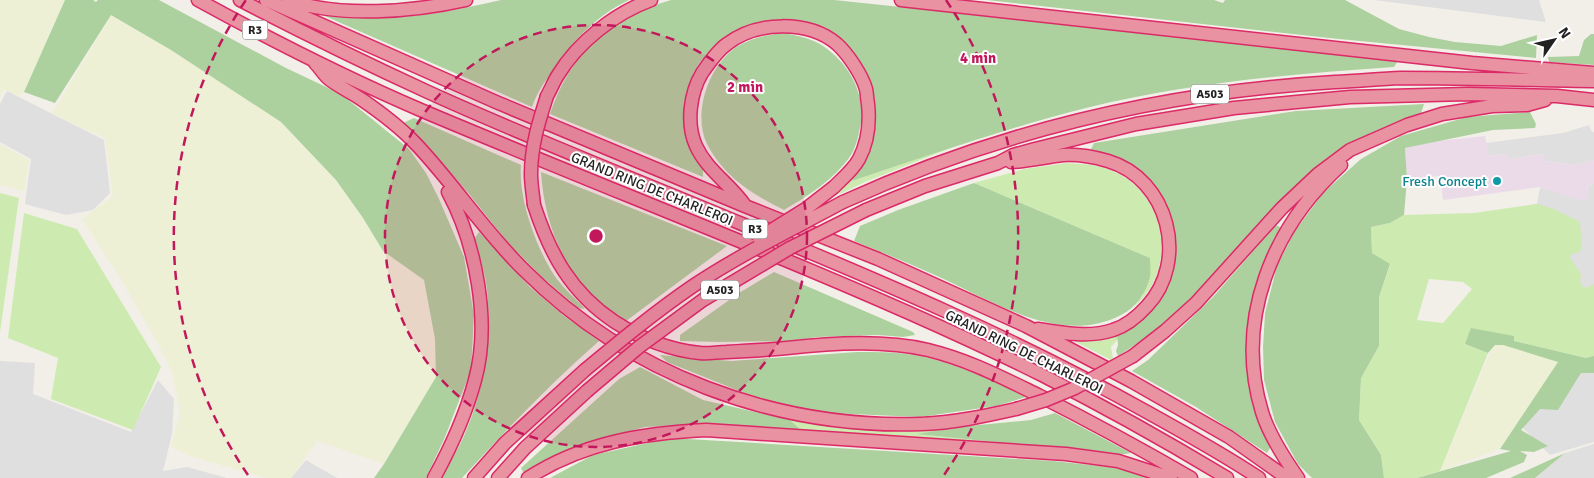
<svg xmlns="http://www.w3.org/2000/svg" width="1594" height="478" font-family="Signika,sans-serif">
  <rect width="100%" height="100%" fill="#f2efe9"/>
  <!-- residential -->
  <path fill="#e0dfdf" d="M1374 0H1539L1546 22Z
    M7 91 104 140 110 193 93 210 66 215 25 204 31 159 0 142V104Z
    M1589 125 1592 132H1594V160L1578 165 1545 161 1543 154 1508 159 1507 154 1488 156 1486 143 1563 133Z
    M1594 184V348L1529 205 1537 204 1540 187 1586 201 1588 185Z
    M1594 352V442L1550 455 1517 422Z
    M0 361 35 363 33 394 131 432 158 380 174 399 172 434 163 471 187 467 227 478H0Z
    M1594 444V478H1535L1565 453Z
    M306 460 337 478H291Z"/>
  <!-- industrial -->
  <path fill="#ebdbe8" d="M1485 136 1489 156 1507 154 1508 159 1544 154 1545 161 1578 165 1594 160V184L1588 185 1586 202 1540 187 1443 200 1440 176 1407 179 1405 148 1438 141Z"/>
  <!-- farmland -->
  <path fill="#eef0d5" d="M0 0H65L24 92 19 96 4 89 0 96Z
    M111 15 171 50 281 122 336 180 363 218 383 251 424 280 435 339 436 377 384 464 317 441 291 478H267L189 456 171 446 179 418V406L172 372 156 340 117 273 82 219 113 196 105 138 52 114Z
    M0 144 29 160 24 191 0 185Z
    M1496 339 1559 362 1500 449 1440 471Z"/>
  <!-- grass -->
  <path fill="#cdebb0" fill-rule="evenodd" d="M963 143 865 182 840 194 838 190 859 167 852 181Z
    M1067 163C1085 164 1103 165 1119 174 1168 200 1177 271 1134 307L1143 295 1150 258 974 183 1024 169Z
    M0 193 19 198 0 332Z
    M1537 204 1554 209 1580 222 1582 250 1569 256 1581 274 1580 282 1582 286 1587 288 1594 284V356L1586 358 1514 341 1465 344 1488 353 1440 471 1417 478H1384L1381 455 1359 420 1361 378 1379 346V297L1390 265 1372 253 1371 227 1390 223 1404 215 1474 213ZM1429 279 1463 282 1472 289 1443 323 1417 320Z
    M24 213 77 229 161 367 133 430 51 399 58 358 8 338Z
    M1117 334 1118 339 1111 347 1113 358 1111 360 1074 341 1066 338Z
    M790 420 831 427 876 431 958 427 920 434 1028 446 802 431Z"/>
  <!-- forest -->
  <path fill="#add19e" d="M65 0H93L96 2 98 0H159L286 68 341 94 409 149 426 173 439 199 464 257 474 315 471 370 445 437 426 478H374L384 464 436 377 435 339 424 280 383 251 363 218 336 180 281 122 171 50 111 15 55 103 24 92Z
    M501 0H629C595 16 571 43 551 73 543 84 536 95 532 107L318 13C338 14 359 17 379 17 420 18 461 9 501 0Z
    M671 0H834L1399 59 1394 67C1291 74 1187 83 1086 108 1007 128 929 155 852 181L866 155 875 127V102L868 78 863 66 854 55 808 24 788 20 758 23 740 29 722 39 700 62 694 72 687 91 685 110 703 168V177L550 114C562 80 575 58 603 35 608 30 614 24 621 20 636 11 654 5 671 0Z
    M987 0H1214L1223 3 1225 0H1345L1399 29 1429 37 1455 42 1501 46 1537 35 1536 58 1329 38Z
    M782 33C794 35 807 37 818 43 846 59 865 90 861 122 859 133 857 145 851 155 835 179 808 196 784 210 752 194 724 177 707 144 692 113 709 64 738 46 752 38 766 35 782 33Z
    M1591 34H1594V65L1549 62 1548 57 1579 56 1584 40Z
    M1424 104 1421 113C1382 126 1344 144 1312 171 1263 213 1226 267 1179 311 1161 329 1139 342 1118 356L1116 351 1118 345 1117 334 1150 312 1158 303 1170 278 1175 258 1176 242 1169 213 1163 200 1095 153 1091 149 1094 143 1296 111Z
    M1530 112 1536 124 1535 128 1493 130 1405 148 1407 179 1404 215 1390 223 1371 227 1372 253 1390 264 1379 297V346L1361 378 1359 420 1381 455 1384 478H1312L1298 464 1275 422 1264 380 1263 347 1265 313 1277 266 1295 231 1323 193 1361 159 1401 136 1467 117Z
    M414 118 521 165C518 198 536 247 554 275 562 287 575 298 585 309L578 308 542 277 508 243 469 194 427 145 403 123Z
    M541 172 727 246 626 321C618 315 609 309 601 303 562 271 544 220 541 172Z
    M974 183 1150 258C1150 264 1151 271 1150 277 1146 293 1136 308 1121 315 1059 347 991 300 935 275 908 263 881 252 854 241L860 226 898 210Z
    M1276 225 1282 228 1263 269 1249 381 1255 408 1272 445 1267 453 1196 407 1132 371 1148 360 1213 297Z
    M479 232 530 287 564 316 599 341C550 384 506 430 462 478H441C449 463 460 447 466 431 485 387 492 337 487 289 485 272 479 255 475 238Z
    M774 272 913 332 915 335 903 337 878 335 817 337 790 341 719 342 680 341V335L739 293Z
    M1471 328 1514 336V341L1586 358 1594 356V373H1581L1558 410 1540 409 1521 430 1548 446 1534 452 1520 451 1527 455 1524 462 1486 478H1417L1511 451 1500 449 1558 362 1503 345H1495L1488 353 1465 344Z
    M857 352C874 352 891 352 907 354 949 359 988 379 1026 397L996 406 920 417 827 413 764 401 667 362 660 355 731 361Z
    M640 367 703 400 790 420 802 431 697 424 645 427 578 445 524 474 521 468 619 379Z
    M1055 413 1131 453 1119 455 917 434 958 427 1031 420Z
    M671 438 1053 461 1128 469 1155 478H550L593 455Z
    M1565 453 1535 478H1510Z"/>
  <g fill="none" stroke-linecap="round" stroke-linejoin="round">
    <!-- motorway casing -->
    <g stroke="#dc2a67" stroke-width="15">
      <path id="motorway" d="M198 0C271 40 346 78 423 111 539 160 655 206 771 254 863 292 954 331 1042 375 1105 407 1166 441 1227 478
        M240 0C302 32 365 63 428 92 531 139 637 180 742 224 880 281 1017 339 1147 412 1185 433 1223 454 1259 478
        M266 0 496 102 745 206 878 259 1026 326 1131 381 1229 437 1287 478
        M288 0C340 18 413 12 466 0
        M901 0 1472 63 1594 73
        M315 63C320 68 324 75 329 79 339 87 351 92 361 99 380 112 400 127 416 144 454 184 484 231 524 270 628 374 775 429 921 424 953 423 985 416 1016 409
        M547 96C551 89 554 81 558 75 578 42 615 13 651 0
        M1011 162C1028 161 1046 157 1063 155 1078 154 1094 157 1108 161 1169 179 1189 261 1147 306 1138 316 1126 326 1113 330 1089 338 1062 333 1038 329
        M843 202C999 131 1165 92 1335 82 1357 81 1379 79 1401 78 1465 78 1530 80 1594 81
        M744 204C729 183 707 170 696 146 686 124 690 93 702 73 709 63 717 51 727 44 757 21 808 20 837 44 848 54 862 75 866 89 867 93 867 99 868 104 870 123 868 142 859 159 853 170 842 179 834 187
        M534 205C550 254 571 293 615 322 640 338 669 350 700 353 708 354 718 352 726 352 747 351 767 350 787 348 830 343 886 340 928 350 969 360 1003 378 1040 396 1091 422 1141 449 1191 478
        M866 210 925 186 998 163 1013 155 1035 149 1136 124 1234 108 1350 97 1468 94 1557 96 1594 100
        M1133 356 1165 331 1196 303 1282 208 1318 174 1350 150 1407 125 1442 114 1492 106 1527 105 1545 100
        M434 478C451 447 466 414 475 380 491 322 476 244 448 192
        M474 478 505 443 585 370
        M498 478 525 448 587 391
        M528 478C582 443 642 433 706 430L1066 454 1118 461 1171 478
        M1298 478C1284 458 1269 435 1262 412 1234 320 1272 228 1341 165"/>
    </g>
    <!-- motorway -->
    <use href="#motorway" stroke="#e892a2" stroke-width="12"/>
    <!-- motorway-bridge casing -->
    <g stroke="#dc2a67" stroke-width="15" stroke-linecap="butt">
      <path id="motorway-bridge" d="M534 205C533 195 531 184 531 174 531 146 539 121 547 96
        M759 238 807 208 834 187
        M585 370C620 341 655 312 693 286 741 254 793 229 843 202
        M587 391 639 347 703 300 790 248 866 210
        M1016 409 1046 400 1075 388 1133 356"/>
    </g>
    <!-- motorway-bridge -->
    <use href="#motorway-bridge" stroke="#e892a2" stroke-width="12"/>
  </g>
  <!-- distance rings -->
  <circle cx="596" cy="236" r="211" fill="#c2185b" fill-opacity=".12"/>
  <g fill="none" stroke="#c2185b" stroke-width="2.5" stroke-dasharray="9 6">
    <circle cx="596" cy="236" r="211"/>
    <path d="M248 475A422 422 0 0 1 246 0M946 0A422 422 0 0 1 944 475"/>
  </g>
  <!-- markers -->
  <circle fill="#0f9aa8" stroke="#fff" stroke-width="2" cx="1497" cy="181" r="5"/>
  <g text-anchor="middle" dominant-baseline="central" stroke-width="4" stroke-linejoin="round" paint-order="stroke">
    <!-- shield labels -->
    <g fill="#fff" stroke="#646464" stroke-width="1">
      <rect x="242.5" y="20.5" width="25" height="19" rx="4"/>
      <rect x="1191" y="84.5" width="38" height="19" rx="4"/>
      <rect x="742.5" y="219.5" width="25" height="19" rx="4"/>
      <rect x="701" y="280.5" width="38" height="19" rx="4"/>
    </g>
    <g font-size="12" font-weight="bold" fill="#222">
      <text x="255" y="30">R3</text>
      <text x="1210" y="94">A503</text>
      <text x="755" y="229">R3</text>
      <text x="720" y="290">A503</text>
    </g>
    <!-- culture labels -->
    <g font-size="14" fill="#0d838f" stroke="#fff" text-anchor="end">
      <text x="1487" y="181">Fresh Concept</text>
    </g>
    <!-- street labels -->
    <g font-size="14" fill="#222" stroke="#fff">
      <text transform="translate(652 189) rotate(22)">GRAND RING DE CHARLEROI</text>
      <text transform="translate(1024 352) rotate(26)">GRAND RING DE CHARLEROI</text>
    </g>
  </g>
  <circle cx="596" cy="236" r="8" fill="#c2185b" stroke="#fff" stroke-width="2.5"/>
  <g font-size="15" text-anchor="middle" font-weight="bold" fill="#c2185b" stroke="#fff" stroke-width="4" stroke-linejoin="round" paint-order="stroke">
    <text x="978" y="63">4 min</text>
    <text x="745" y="92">2 min</text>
  </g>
  <!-- north arrow -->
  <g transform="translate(1554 40) rotate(56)" stroke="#ffffff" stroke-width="4" paint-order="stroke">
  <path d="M0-4L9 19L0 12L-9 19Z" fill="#222222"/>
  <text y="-8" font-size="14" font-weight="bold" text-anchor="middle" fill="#222222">N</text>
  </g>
</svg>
